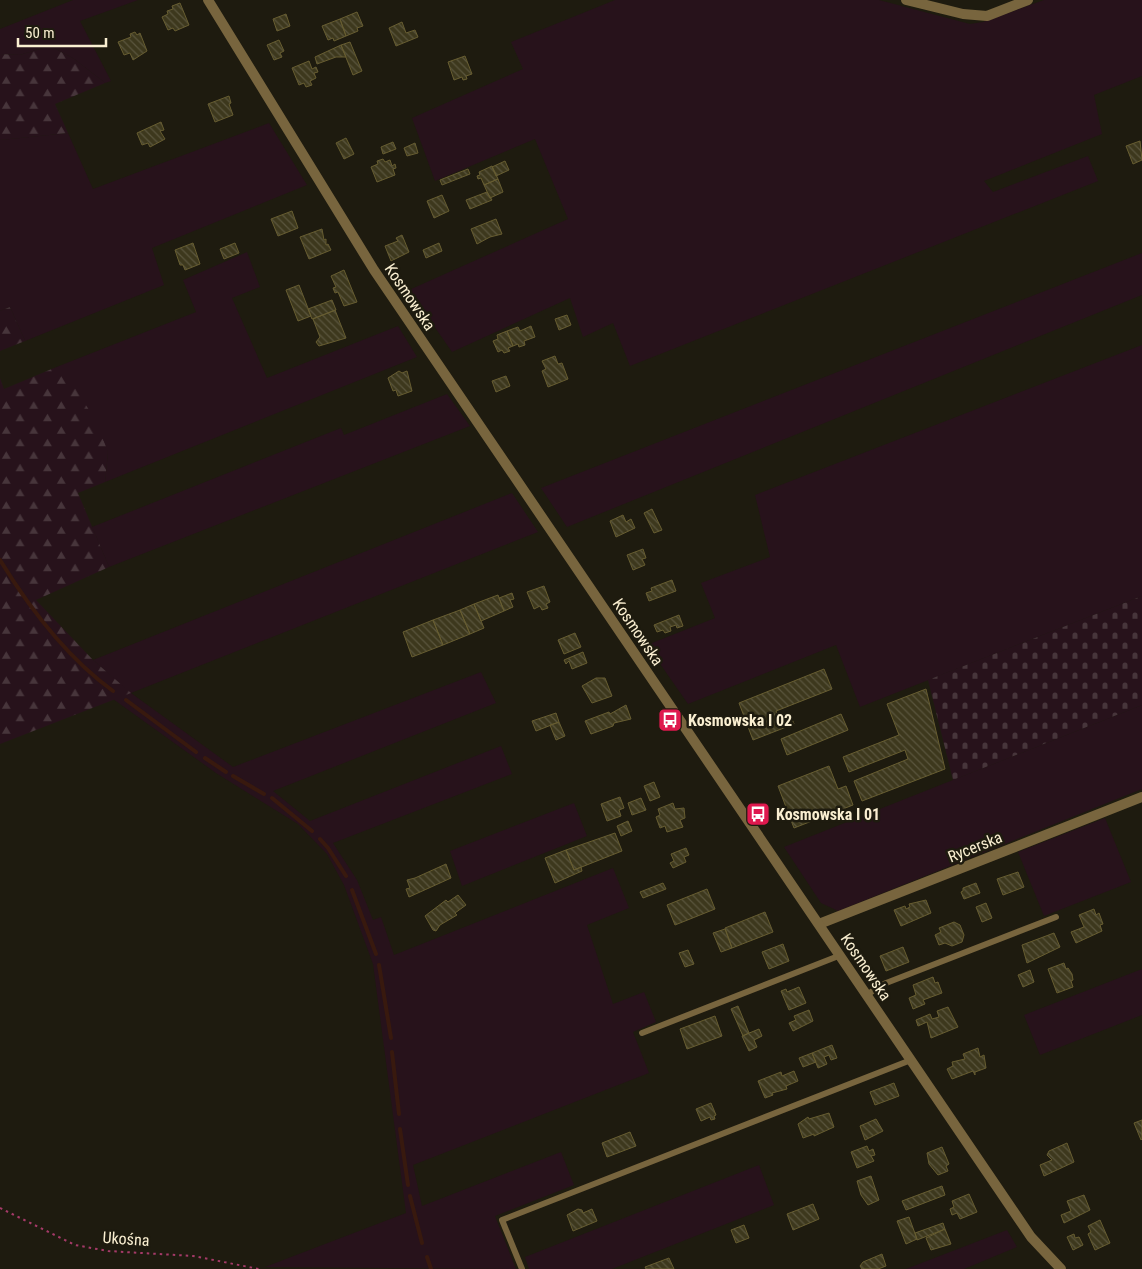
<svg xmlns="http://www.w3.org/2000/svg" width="1142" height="1269" font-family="'Roboto Condensed',sans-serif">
  <defs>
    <pattern id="forest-firs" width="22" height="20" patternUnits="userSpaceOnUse" patternTransform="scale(1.25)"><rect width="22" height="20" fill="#27121b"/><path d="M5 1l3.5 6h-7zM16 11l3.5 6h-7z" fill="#47353b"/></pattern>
    <pattern id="cemetery-stones" width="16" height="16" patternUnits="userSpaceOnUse" patternTransform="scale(1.25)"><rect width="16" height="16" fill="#27121b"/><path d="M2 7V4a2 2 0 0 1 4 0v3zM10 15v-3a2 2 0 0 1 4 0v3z" fill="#47353b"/></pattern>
    <pattern id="building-back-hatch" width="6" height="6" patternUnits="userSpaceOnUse" patternTransform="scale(1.25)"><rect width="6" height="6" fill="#3d381d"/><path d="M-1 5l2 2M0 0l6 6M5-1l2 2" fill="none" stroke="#5a553d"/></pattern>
  </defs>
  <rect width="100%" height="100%" fill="#1e1b0f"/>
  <!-- green -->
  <path fill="#27121b" d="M73 0H138L80 21 111 81 105 83 74 59 50 46 20 55 0 54V29Z
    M615 0H879L970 24 983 22 1044 0H1142V76L1094 95 1102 134 984 181 993 192 1088 156 1098 181 630 366 613 323 583 337 570 298 452 352 409 290 568 219 535 139 435 181 412 118 523 69 511 42Z
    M269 123 307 185 152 248 164 285 25 341 10 307 0 311V140L68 133 93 189Z
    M247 252 260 287 232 298 267 378 398 326 417 357 105 482 108 452 54 368 196 312 183 280Z
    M1142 253V295L567 527 541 488Z
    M1142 345V596L860 707 836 645 688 704 647 645 715 618 701 583 770 557 755 495Z
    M447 394 470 426 109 567 92 527 341 428 344 435Z
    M512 493 538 532 131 693 233 767 481 672 496 703 273 791 310 821 501 746 512 774 333 843 357 880 373 920 381 917 394 955 613 868 629 908 587 925 613 1004 644 992 656 1022 633 1032 649 1073 413 1165 422 1206 561 1152 574 1185 495 1216 516 1269 265 1267 406 1213 373 964 344 885 327 854 298 824 216 773 113 699 130 693 93 660Z
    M1142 705V789L838 911 821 903 784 847Z
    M574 803 587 836 462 886 450 851Z
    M1105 818 1131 882 1044 916 1018 852Z
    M1142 969V1015L1040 1055 1024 1015Z
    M759 1165 774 1205 612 1269H529L525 1257Z
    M1007 1230 1017 1247 964 1269H906Z"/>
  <!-- forest -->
  <path fill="url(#forest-firs)" d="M50 46 74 59 105 83 55 104 68 133 0 140V54L20 55Z
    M10 307 25 341 0 351V311Z
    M54 368 72 383 96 421 108 452 105 482 78 493 109 567 36 600 93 660 131 693 0 744V378L4 389Z"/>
  <!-- cemetery -->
  <path fill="url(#cemetery-stones)" d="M1142 596V705L953 780 928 680Z"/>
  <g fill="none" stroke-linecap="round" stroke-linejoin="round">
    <!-- stream -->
    <path stroke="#38190e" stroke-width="4" d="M0 560C30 609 66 657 113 691
      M126 700 196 752
      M205 758 226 772
      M233 776 264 794
      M272 798 312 831
      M320 839 328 848 346 876
      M352 890 376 954
      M379 965 391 1038
      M392 1052 399 1114
      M400 1129 408 1185
      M410 1196 422 1243
      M427 1257 431 1269"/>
  </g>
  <!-- building -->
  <path fill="url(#building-back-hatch)" stroke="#675d31" d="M180 3 189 25 175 31 173 28 168 30 162 17 168 14 167 11 173 9 172 6Z
    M357 12 363 26 357 28 358 31 346 36 340 19Z
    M286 14 290 26 277 31 273 19Z
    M340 19 346 36 334 41 333 38 328 40 322 26Z
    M402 22 406 33 415 30 418 37 396 46 389 28Z
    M135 32 137 35 140 33 147 51 133 60 130 53 124 55 118 42 131 37 130 34Z
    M279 40 284 51 280 53 282 57 274 60 267 45Z
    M350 42 362 71 353 75 341 45Z
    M341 45 346 57H336L317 64 315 57Z
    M465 56 472 74 466 76 467 79 463 80 462 77 454 80 448 62Z
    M309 61 312 69 316 67 318 72 314 73 316 78 310 81 312 85 306 87 304 83 299 85 292 68Z
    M229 96 231 103 229 104 233 115 215 122 208 104Z
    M161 122 164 130 160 131 165 139 150 147 148 143 142 145 137 133Z
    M346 138 354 154 344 159 336 143Z
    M1140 141 1142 160 1133 164 1126 146Z
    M393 142 396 149 383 154 381 147Z
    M415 143 418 153 407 156 404 148Z
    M383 159 385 162 390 160 392 166 395 164 396 168 393 169 395 175 377 182 371 167 378 164 377 161Z
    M505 161 509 170 496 176 492 167Z
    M492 166 498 179 484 185 481 178 478 179 477 176 480 175 479 172Z
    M468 169 470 174 442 185 440 180Z
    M498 179 503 192 490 198 484 185Z
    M487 192 492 200 470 209 466 200Z
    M442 195 449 211 434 218 427 201Z
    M292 211 298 228 278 236 271 219Z
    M496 219 502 234 490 237 477 244 471 229Z
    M322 229 324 240 326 239V245L328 244 331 250 309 259 300 237Z
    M402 235 409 252 391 261 385 246 398 241 396 238Z
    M193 243 200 264 185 270 183 265H180L175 250Z
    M235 243 239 253 224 259 220 249Z
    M439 243 442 251 426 258 423 250Z
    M344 270 357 302 344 306 338 292 335 293 333 288 336 287 331 276Z
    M299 285 311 316 298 321 286 290Z
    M332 300 336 310 312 319 308 309Z
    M335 310 346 338 319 346 316 342 320 337 313 319Z
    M567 315 571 325 559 330 555 319Z
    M531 326 535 337 524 341 525 345 519 347 518 344 513 346 507 331 518 327 520 331Z
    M507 331 513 346 508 348 510 351 504 353 502 350 498 352 493 341 498 339 497 335Z
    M555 356 558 364 562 363 568 379 548 387 542 371 546 369 542 361Z
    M399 371 402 373 407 371 412 391 398 396 396 390 393 391 388 378Z
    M506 376 510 386 496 392 492 381Z
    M652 509 662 530 654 533 644 513Z
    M623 515 626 522 631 519 635 528 616 537 610 521Z
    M643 549 646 558 642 559 645 565 633 570 627 555Z
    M672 580 676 591 649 601 646 593 652 591 651 588Z
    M544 586 550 602 546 604 548 608 542 610 540 606 534 609 527 592Z
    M512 593 514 599 510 600 513 607 504 611 499 598Z
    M498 595 504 611 481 621 474 604Z
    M474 604 484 628 470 634 460 610Z
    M460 610 470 634 443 645 433 620Z
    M679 615 683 626 677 628 676 625 670 627 671 631 665 633 663 630 657 632 654 625Z
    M433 620 443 645 412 657 403 632Z
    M575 633 581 647 564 654 558 640Z
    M583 652 587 663 572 669 569 661 566 664 564 660Z
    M824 669 832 689 776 711 779 718 790 714 794 724 753 740 739 703Z
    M596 678H605L612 696 592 703 582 686Z
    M926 689 945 769 862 801 854 781 908 759 905 750 849 772 843 757 899 735 887 704Z
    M626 705 631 719 614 723 613 726 591 734 585 721 609 712 610 714Z
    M556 713 559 722 536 731 532 721Z
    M841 714 848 730 787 755 781 739Z
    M559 722 565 736 556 740 550 725Z
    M829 766 838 789 846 786 853 805 794 828 778 786Z
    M654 782 660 797 650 801 644 786Z
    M620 797 624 808 619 810 621 816 607 821 601 804Z
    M641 798 646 810 632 815 628 803Z
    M673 803 675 809 684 808 685 818 680 820 683 827 667 832 665 826 660 828 656 817 660 815 658 809Z
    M628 821 632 831 621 836 617 826Z
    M615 833 622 851 574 870 566 850Z
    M686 848 689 855 684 857 686 862 673 868 670 863 674 861 671 854Z
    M566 850 574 870 581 867 582 871 555 883 545 858Z
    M446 864 451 878 409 897 406 889 410 888 407 880 415 878Z
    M1018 872 1024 887 1003 895 997 879Z
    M663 883 666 889 643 898 640 892Z
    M976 883 980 893 964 899 961 892 963 891V888Z
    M707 889 715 909 675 925 667 905Z
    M458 895 466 905 455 913 457 915 440 925 436 931 433 930 425 916 446 900 448 902Z
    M926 900 931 913 901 926 894 910 905 906 906 909 910 907 909 904Z
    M986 903 992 918 982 922 976 907Z
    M1094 909 1096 915 1099 913 1103 924 1100 925 1102 931 1076 943 1071 932 1084 927 1079 915Z
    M765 912 773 932 732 948 725 928Z
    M954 922 960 925 964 935 962 942 952 946 945 943 939 945 935 935 941 932 939 928Z
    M725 929 732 948 721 952 713 933Z
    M1054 933 1060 947 1027 963 1022 945Z
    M783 944 789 961 769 969 762 952Z
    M903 947 909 962 886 971 880 956Z
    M688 950 694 964 685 967 679 953Z
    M1064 963 1066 969 1068 968 1072 974 1073 980 1071 981 1073 987 1057 993 1048 969Z
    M1030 970 1034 982 1023 987 1018 975Z
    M933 977 935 983 938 982 942 993 923 1000 925 1004 913 1009 909 998 916 995 913 985Z
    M799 987 806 1003 789 1010 781 991 786 989 787 992Z
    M738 1006 749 1033 743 1036 731 1009Z
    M948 1007 958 1027 931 1038 927 1022 918 1026 916 1020 930 1014 932 1019 939 1017 937 1011Z
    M809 1010 813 1021 793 1031 789 1023 796 1020 794 1016Z
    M715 1016 722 1036 687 1049 680 1029Z
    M759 1029 762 1036 754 1040 757 1047 749 1051 742 1036Z
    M832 1045 837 1058 831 1060 829 1055 824 1057 827 1064 818 1068 812 1053Z
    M978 1048 980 1057 984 1055 986 1068 975 1072V1075L973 1071 952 1079 947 1069 953 1066 952 1062 965 1059 963 1054Z
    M812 1053 816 1062 803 1067 799 1058Z
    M794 1071 798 1081 786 1086 787 1089 772 1093 773 1095 765 1098 758 1081 781 1072 782 1076Z
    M894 1083 899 1096 875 1105 870 1092Z
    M711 1103 716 1115 714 1116 715 1119 711 1120 710 1117 701 1121 696 1109Z
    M829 1113 834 1127 814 1136V1134L803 1138 798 1124 808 1117 809 1119Z
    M876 1119 883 1131 865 1140 860 1126Z
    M1142 1120V1139L1141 1140 1134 1123Z
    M630 1132 636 1146 607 1157 602 1143Z
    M1067 1143 1074 1162 1044 1176 1040 1165 1052 1160 1047 1155 1049 1151Z
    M867 1146 869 1151 873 1149 875 1155 871 1156 874 1161 857 1168 851 1152Z
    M942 1147 949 1164 946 1166 948 1171 938 1175 929 1164 927 1153Z
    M871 1176 879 1200 868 1205 861 1195 857 1181Z
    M942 1186 945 1195 906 1210 902 1201Z
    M969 1194 977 1212 960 1219 957 1213 952 1215 950 1209 954 1207 952 1201Z
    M1084 1195 1090 1210 1064 1223 1061 1215 1071 1211 1067 1201Z
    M813 1204 819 1219 793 1230 787 1214Z
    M578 1209 582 1210 583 1213 592 1209 597 1221 573 1231 567 1215Z
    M909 1217 917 1239 906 1244 897 1221Z
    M1100 1220 1110 1243 1095 1250 1088 1234 1091 1232 1088 1226Z
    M943 1223 945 1229 917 1240 915 1233Z
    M744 1225 749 1238 736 1243 731 1230Z
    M945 1229 951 1244 931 1250 926 1238Z
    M1074 1234 1075 1238 1079 1237 1083 1245 1073 1250 1067 1237Z
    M882 1254 886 1266 878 1269H862L860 1266 863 1262Z
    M669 1258 674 1269H646L645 1267Z"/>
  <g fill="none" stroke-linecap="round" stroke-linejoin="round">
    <!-- path -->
    <path stroke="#a53a68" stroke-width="2" stroke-dasharray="2.5 4" stroke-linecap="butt" d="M0 1208 75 1245 108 1251 193 1256 259 1269"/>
    <!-- service -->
    <path stroke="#78653e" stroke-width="6" d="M867 995 881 985 1056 917
      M642 1033 841 955
      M522 1269 502 1220 911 1060"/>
    <!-- minor -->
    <path stroke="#78653e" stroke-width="10" d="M906 0 963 14 987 16 1028 0
      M819 924 1142 797"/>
    <!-- tertiary -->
    <path stroke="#78653e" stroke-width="10" d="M208 0 374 270 1031 1237 1061 1269"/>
  </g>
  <!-- icons -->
  <defs>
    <g id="bus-square" transform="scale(1.25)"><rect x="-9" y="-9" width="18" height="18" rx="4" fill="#df184e" stroke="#1e1b0f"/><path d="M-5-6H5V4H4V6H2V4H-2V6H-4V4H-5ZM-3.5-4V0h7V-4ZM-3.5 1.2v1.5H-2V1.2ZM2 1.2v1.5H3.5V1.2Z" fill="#fff"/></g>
  </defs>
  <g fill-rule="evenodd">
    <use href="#bus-square" x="670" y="720"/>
    <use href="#bus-square" x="758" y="814"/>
  </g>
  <g text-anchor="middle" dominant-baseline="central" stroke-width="5" stroke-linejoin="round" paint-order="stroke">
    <!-- street labels -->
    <g font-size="16" fill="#faefd1" stroke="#1e1b0f">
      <text transform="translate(410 297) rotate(56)">Kosmowska</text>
      <text transform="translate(638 632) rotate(56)">Kosmowska</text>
      <text transform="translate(975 847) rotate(-22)">Rycerska</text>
      <text transform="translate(866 967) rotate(56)">Kosmowska</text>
      <text transform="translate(126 1239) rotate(4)">Ukośna</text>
    </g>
    <!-- poi labels -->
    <g font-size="16" font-weight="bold" fill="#faefd1" stroke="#1e1b0f" text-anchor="start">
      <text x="688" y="720">Kosmowska I 02</text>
      <text x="776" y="814">Kosmowska I 01</text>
    </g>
  </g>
  <!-- scale -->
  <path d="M18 38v8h88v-8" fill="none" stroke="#faefd1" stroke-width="2.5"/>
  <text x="25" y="38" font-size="15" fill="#faefd1" stroke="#1e1b0f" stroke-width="4" paint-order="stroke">50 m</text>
</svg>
